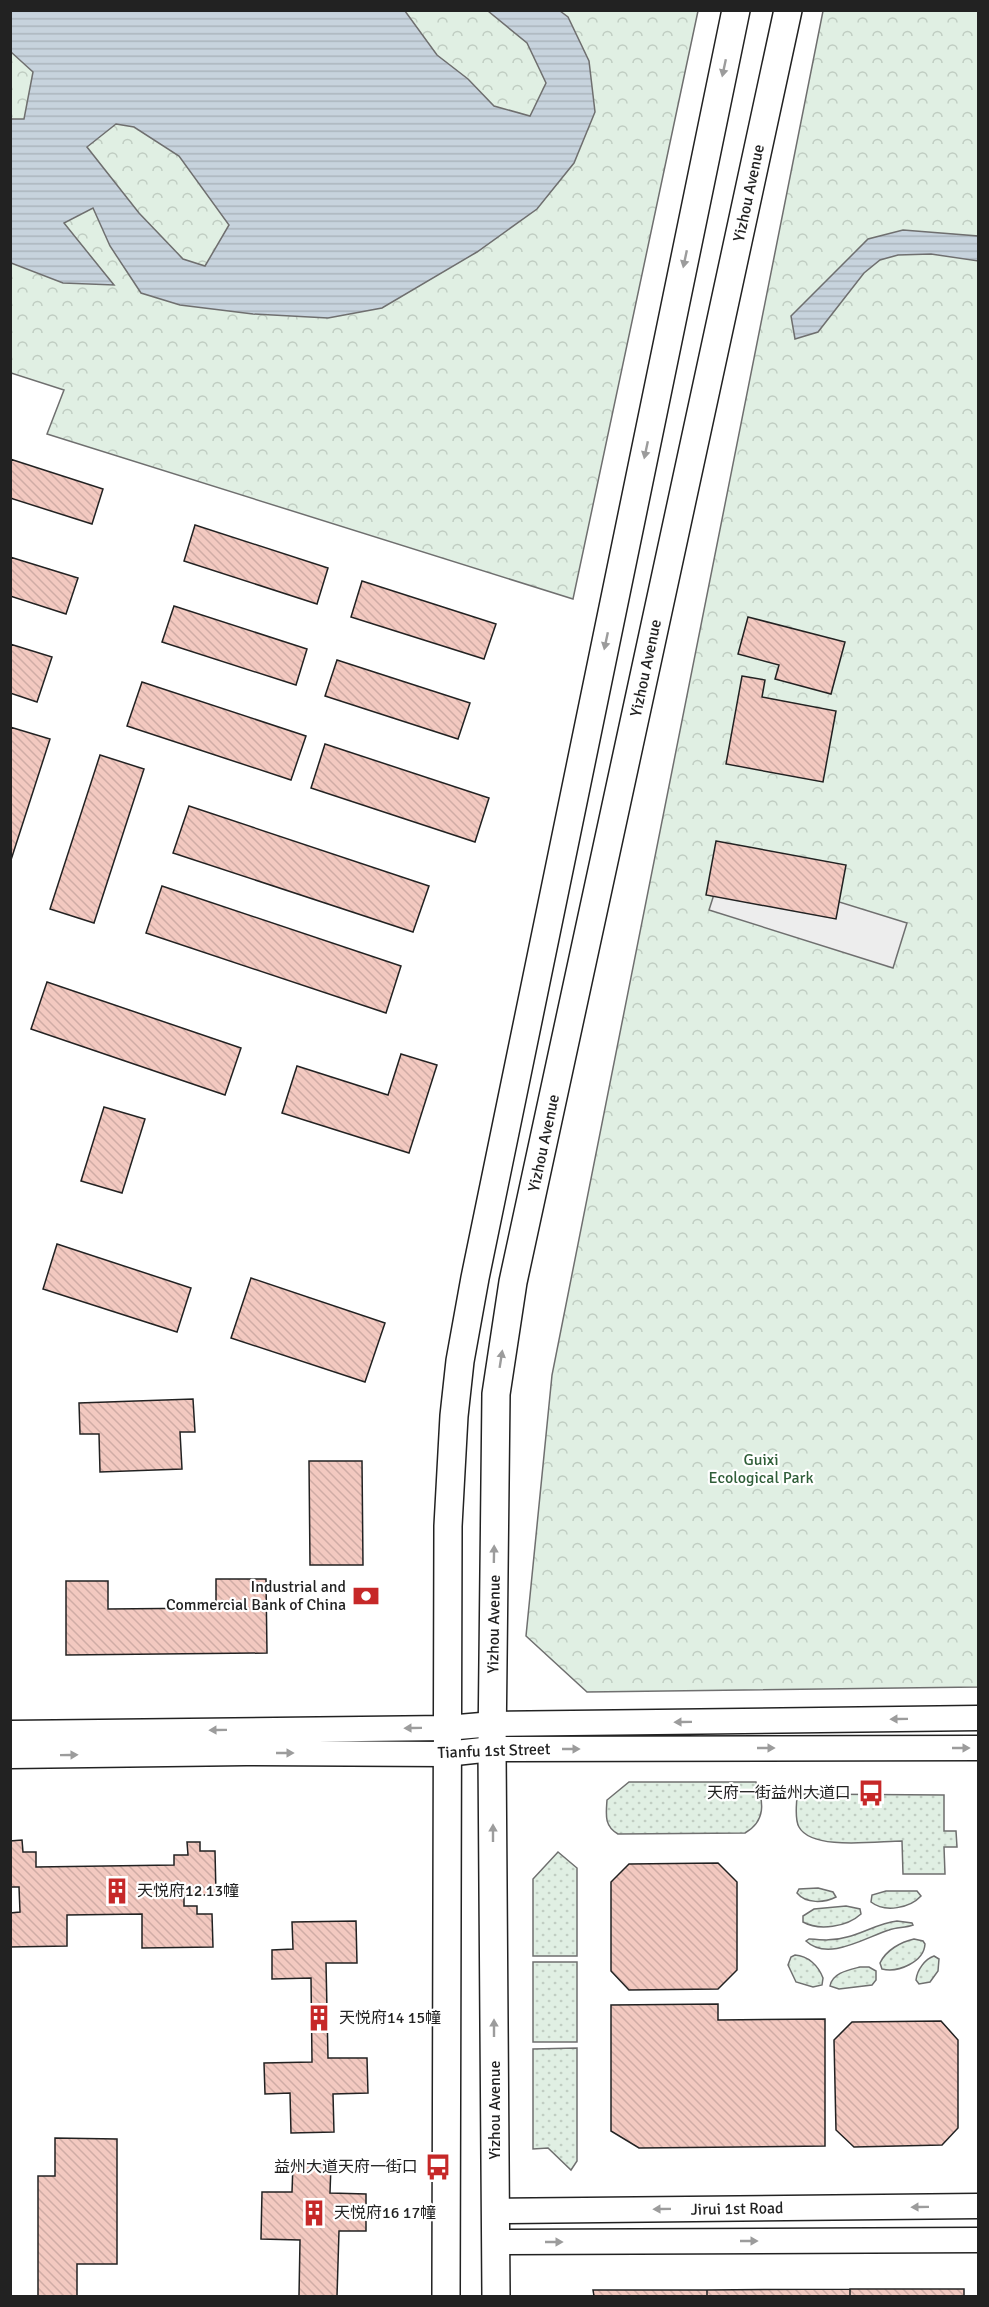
<svg xmlns="http://www.w3.org/2000/svg" width="989" height="2307" font-family="Signika,'Noto Sans SC',sans-serif">
  <defs>
    <pattern id="grass-dots" width="8" height="8" patternUnits="userSpaceOnUse" patternTransform="scale(1.5)"><rect width="8" height="8" fill="#e0efe3"/><path d="M2 2h.1M6 6h.1" fill="none" stroke="#c0cdc2" stroke-width="1.8" stroke-linecap="round"/></pattern>
    <pattern id="park-crowns" width="20" height="18" patternUnits="userSpaceOnUse" patternTransform="scale(1.5)"><rect width="20" height="18" fill="#e0efe3"/><path d="M2 6a3 3 0 1 1 6 0M12 15a3 3 0 1 1 6 0" fill="none" stroke="#c0cdc2"/></pattern>
    <pattern id="water-rules" width="6" height="5" patternUnits="userSpaceOnUse" patternTransform="scale(1.5)"><rect width="6" height="5" fill="#c7d3dd"/><path d="M0 2.5h6" fill="none" stroke="#abb5bd"/></pattern>
    <pattern id="building-back-hatch" width="6" height="6" patternUnits="userSpaceOnUse" patternTransform="scale(1.5)"><rect width="6" height="6" fill="#f3c9c0"/><path d="M-1 5l2 2M0 0l6 6M5-1l2 2" fill="none" stroke="#d0aca5"/></pattern>
  </defs>
  <rect width="100%" height="100%" fill="#fff"/>
  <!-- grass -->
  <path fill="url(#grass-dots)" stroke="#6f6f6f" stroke-width="1.5" d="M629 1782H756C764 1802 766 1821 745 1833L618 1834C604 1826 606 1815 607 1800Z
    M797 1794 944 1795V1831H956L957 1847H944L945 1874H903L902 1841C878 1841 812 1851 799 1827 794 1818 797 1804 797 1794Z
    M558 1852 577 1868V1956H533V1879Z
    M818 1888 833 1892 836 1897C824 1903 806 1904 797 1893L799 1889Z
    M886 1891H917L921 1896C910 1908 885 1913 871 1902L872 1895Z
    M846 1906 860 1909 861 1914C847 1927 819 1931 803 1922V1916L814 1909Z
    M897 1921 912 1923 913 1925C905 1928 897 1927 889 1930 866 1937 828 1962 806 1941L809 1939C822 1940 834 1941 847 1937 864 1933 879 1923 897 1921Z
    M914 1939 923 1941 925 1944C924 1962 898 1973 882 1969L880 1963C886 1950 901 1942 914 1939Z
    M795 1955C808 1956 818 1965 823 1978L822 1985 813 1987 796 1982 788 1965 791 1957Z
    M934 1956 939 1959 938 1971 930 1982 919 1984 916 1980C917 1970 925 1959 934 1956Z
    M533 1962H577V2042H533Z
    M860 1967H869L876 1971V1980L872 1985 839 1989 830 1986C832 1973 848 1970 860 1967Z
    M577 2048V2161L571 2170 548 2148 533 2149V2049Z"/>
  <!-- park -->
  <path fill="url(#park-crowns)" stroke="#6f6f6f" stroke-width="1.5" d="M11 11H698L573 599 47 434 64 390 11 373Z
    M823 11H978V1687L587 1692 526 1636 552 1375Z"/>
  <!-- parking -->
  <path fill="#ededed" stroke="#6f6f6f" stroke-width="1.5" d="M723 866 907 923 893 968 709 910Z"/>
  <!-- water -->
  <path fill="url(#water-rules)" stroke="#6f6f6f" stroke-width="1.5" fill-rule="evenodd" d="M11 10 405 11 437 55 468 79 494 106 530 116 546 83 527 43 488 11H560L568 17 589 61 595 112 574 163 537 209 477 252 382 308 328 318 253 314 180 305 141 293 110 246 93 208 64 223 114 285 63 283 11 263V119H24L33 72 11 52ZM116 124 134 127 179 156 229 225 205 266 183 259 139 213 87 147Z
    M903 230 978 236V261L931 254 898 255 880 260 864 273 818 332 795 339 791 316 868 239Z"/>
  <!-- building -->
  <path fill="url(#building-back-hatch)" stroke="#222" stroke-width="1.5" d="M10 459 103 489 92 524 10 498Z
    M195 525 328 568 317 604 184 561Z
    M10 557 78 578 66 614 10 596Z
    M362 581 496 624 484 659 351 617Z
    M174 606 307 649 296 685 162 642Z
    M748 617 845 642 831 694 775 679 779 665 738 654Z
    M10 644 52 657 37 702 10 693Z
    M337 660 470 703 458 739 325 696Z
    M742 676 765 680 762 697 836 711 823 782 726 764Z
    M142 682 306 736 291 780 127 726Z
    M10 727 50 739 10 863Z
    M325 744 489 798 475 842 311 788Z
    M100 755 144 769 94 923 50 909Z
    M189 806 429 886 413 932 173 853Z
    M716 841 846 865 836 919 706 895Z
    M162 886 401 966 386 1013 146 933Z
    M47 982 241 1048 225 1095 31 1029Z
    M401 1054 437 1065 409 1153 282 1113 297 1066 388 1095Z
    M104 1107 145 1119 122 1193 81 1181Z
    M57 1244 191 1288 177 1332 43 1289Z
    M251 1278 385 1323 365 1382 231 1338Z
    M193 1399 195 1432H180L182 1469 100 1472 99 1434H80L79 1403Z
    M309 1461H362L363 1565H310Z
    M216 1579H266L267 1653 66 1655V1581H108V1609L216 1608Z
    M22 1840 23 1852H36V1867L174 1865V1855H188L187 1842H200V1851H215L216 1895H184V1906H197V1914H212L213 1947 142 1948V1914L67 1915V1946L10 1947V1913L20 1912 19 1887H10V1841Z
    M718 1863 737 1882V1970L718 1989 629 1990 611 1971V1882L629 1864Z
    M356 1921 357 1963H326L328 2058H367L368 2093 333 2094 334 2132 291 2133 290 2093 265 2094 264 2063 312 2062 311 1978 272 1979V1950L293 1949 292 1922Z
    M718 2004V2020L825 2019V2146L639 2148 611 2131V2005Z
    M941 2021 958 2040V2128L942 2145 854 2147 836 2130 834 2040 852 2022Z
    M55 2138 117 2139V2264H77V2296H38V2176H55Z
    M293 2164H331L330 2193 366 2194V2231H339L337 2296H299L300 2240 261 2239 262 2192H292Z
    M850 2289H964V2296H850Z
    M850 2289V2296H707V2290Z
    M593 2290H707V2296H594Z"/>
  <g fill="none" stroke-linecap="round" stroke-linejoin="round">
    <!-- secondary casing -->
    <g stroke="#222" stroke-width="27">
      <path id="secondary" d="M10 1733 447 1728 493 1724 978 1718
        M10 1756 246 1753 446 1754 492 1749 978 1748
        M496 2211 978 2206
        M496 2242 978 2240"/>
    </g>
    <!-- primary casing -->
    <g stroke="#222" stroke-width="30">
      <path id="primary" d="M446 2296 448 1526 454 1416 460 1361 475 1278 736 10
        M496 2296 492 1749 496 1394 513 1282 788 10"/>
    </g>
    <!-- secondary -->
    <use href="#secondary" stroke="#fff" stroke-width="24"/>
    <!-- primary -->
    <use href="#primary" stroke="#fff" stroke-width="27"/>
  </g>
  <!-- one-way arrows -->
  <defs><path id="oneway-solid" d="M-6-.8H1V-3.2L6.5 0L1 3.2V.8H-6Z" transform="scale(1.5)"/></defs>
  <g fill="#9c9c9c">
    <use href="#oneway-solid" transform="translate(724 68) rotate(102)"/>
    <use href="#oneway-solid" transform="translate(685 259) rotate(102)"/>
    <use href="#oneway-solid" transform="translate(646 450) rotate(102)"/>
    <use href="#oneway-solid" transform="translate(606 641) rotate(102)"/>
    <use href="#oneway-solid" transform="translate(501 1359) rotate(-81)"/>
    <use href="#oneway-solid" transform="translate(494 1554) rotate(-89)"/>
    <use href="#oneway-solid" transform="translate(899 1719) rotate(179)"/>
    <use href="#oneway-solid" transform="translate(683 1722) rotate(179)"/>
    <use href="#oneway-solid" transform="translate(413 1728) rotate(179)"/>
    <use href="#oneway-solid" transform="translate(218 1730) rotate(179)"/>
    <use href="#oneway-solid" transform="translate(766 1748)"/>
    <use href="#oneway-solid" transform="translate(961 1748)"/>
    <use href="#oneway-solid" transform="translate(571 1749)"/>
    <use href="#oneway-solid" transform="translate(285 1753)"/>
    <use href="#oneway-solid" transform="translate(69 1755) rotate(-1)"/>
    <use href="#oneway-solid" transform="translate(493 1833) rotate(-90)"/>
    <use href="#oneway-solid" transform="translate(494 2028) rotate(-90)"/>
    <use href="#oneway-solid" transform="translate(920 2207) rotate(179)"/>
    <use href="#oneway-solid" transform="translate(662 2209) rotate(179)"/>
    <use href="#oneway-solid" transform="translate(749 2241)"/>
    <use href="#oneway-solid" transform="translate(554 2242)"/>
  </g>
  <!-- icons -->
  <defs>
    <g id="bank-bare" transform="scale(2.07)"><path d="M-6-4H6V4H-6ZM0-2.3a2.3 2.3 0 1 0 0 4.6a2.3 2.3 0 1 0 0-4.6Z" fill="#c62828" stroke="#fff" stroke-width="2.5" paint-order="stroke"/></g>
    <g id="bus-bare" transform="scale(2.07)"><path d="M-5-6H5V4H4V6H2V4H-2V6H-4V4H-5ZM-3.5-4V0h7V-4ZM-3.5 1.2v1.5H-2V1.2ZM2 1.2v1.5H3.5V1.2Z" fill="#c62828" stroke="#fff" stroke-width="2.5" paint-order="stroke"/></g>
    <g id="building-bare" transform="scale(2.07)"><path d="M-4-6H4V6H1V3H-1V6H-4ZM-2.5-4.3h1.7v1.8h-1.7ZM.8-4.3h1.7v1.8H.8ZM-2.5-1h1.7V.8h-1.7ZM.8-1h1.7V.8H.8Z" fill="#c62828" stroke="#fff" stroke-width="2.5" paint-order="stroke"/></g>
  </defs>
  <g fill-rule="evenodd">
    <use href="#bank-bare" x="366" y="1596"/>
    <use href="#bus-bare" x="871" y="1793"/>
    <use href="#building-bare" x="117" y="1891"/>
    <use href="#building-bare" x="319" y="2018"/>
    <use href="#bus-bare" x="438" y="2167"/>
    <use href="#building-bare" x="314" y="2213"/>
  </g>
  <g text-anchor="middle" dominant-baseline="central" stroke-width="4.5" stroke-linejoin="round" paint-order="stroke">
    <!-- street labels -->
    <g font-size="16" fill="#222" stroke="#fff">
      <text transform="translate(749 193) rotate(-78)">Yizhou Avenue</text>
      <text transform="translate(646 668) rotate(-78)">Yizhou Avenue</text>
      <text transform="translate(544 1143) rotate(-78)">Yizhou Avenue</text>
      <text transform="translate(494 1624) rotate(-89)">Yizhou Avenue</text>
      <text transform="translate(494 1751) rotate(-2)">Tianfu 1st Street</text>
      <text transform="translate(495 2110) rotate(-90)">Yizhou Avenue</text>
      <text transform="translate(737 2209) rotate(-1)">Jirui 1st Road</text>
    </g>
    <!-- park labels -->
    <g font-size="16" fill="#2f5e38" stroke="#fff">
      <text x="761" y="1460">Guixi<tspan x="761" dy="18">Ecological Park</tspan></text>
    </g>
    <!-- poi labels -->
    <g font-size="16" fill="#222" stroke="#fff" text-anchor="end">
      <text x="346" y="1587">Industrial and<tspan x="346" dy="18">Commercial Bank of China</tspan></text>
      <text x="851" y="1793">天府一街益州大道口</text>
      <text x="137" y="1891" text-anchor="start">天悦府12 13幢</text>
      <text x="339" y="2018" text-anchor="start">天悦府14 15幢</text>
      <text x="418" y="2167">益州大道天府一街口</text>
      <text x="334" y="2213" text-anchor="start">天悦府16 17幢</text>
    </g>
  </g>
  <!-- border -->
  <rect width="989" height="2307" fill="none" stroke="#222222" stroke-width="24"/>
</svg>
